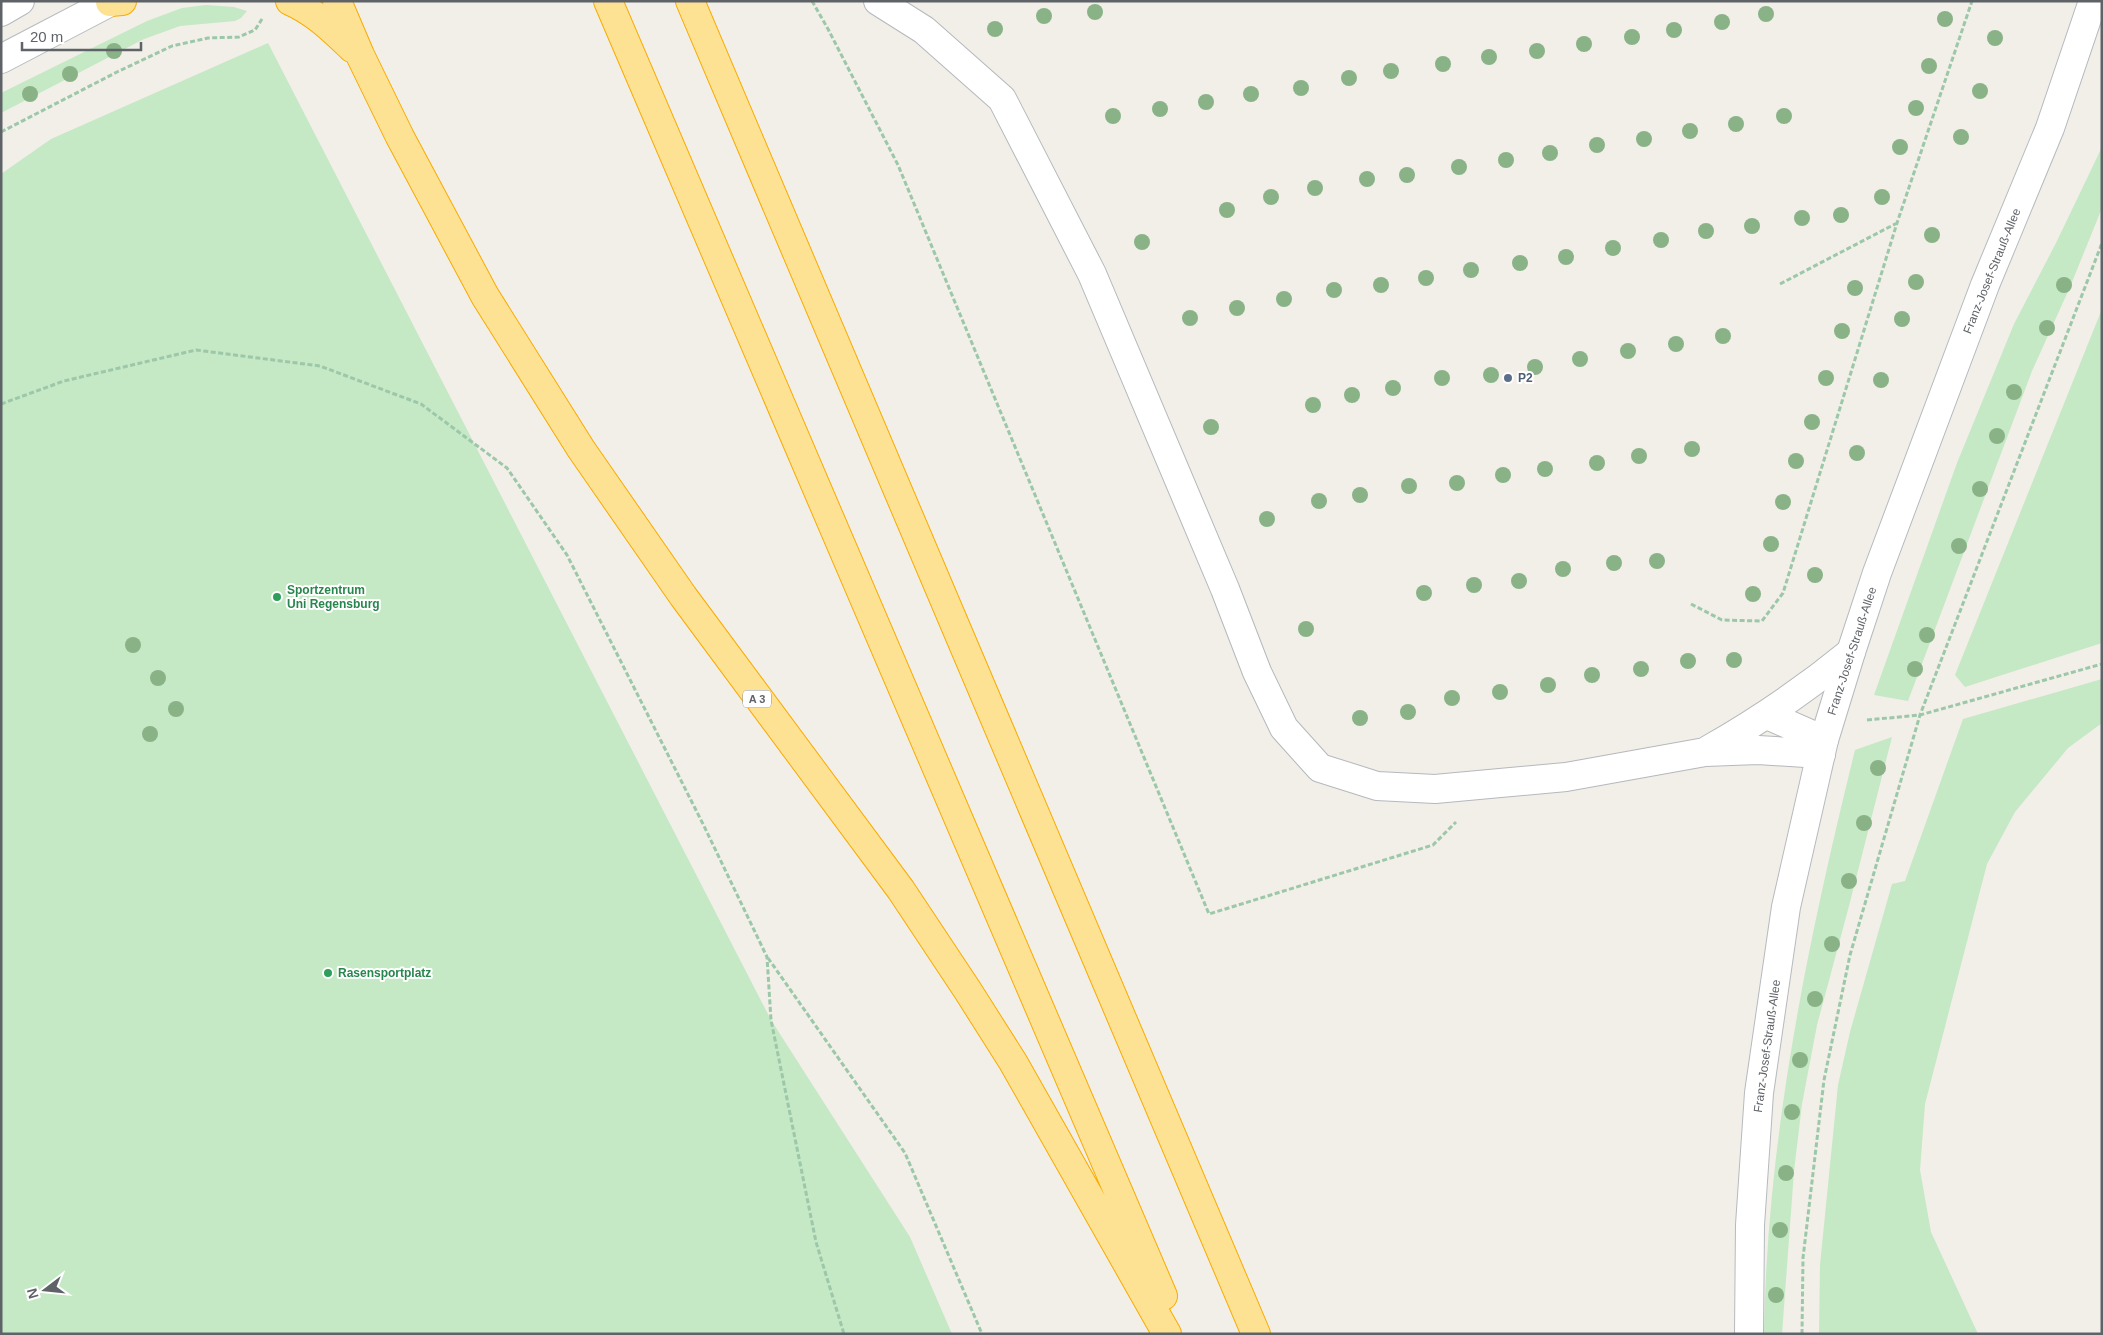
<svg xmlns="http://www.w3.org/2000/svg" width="2103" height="1335" font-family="Helvetica,sans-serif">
  <rect width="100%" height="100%" fill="#f1efe8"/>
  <!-- green -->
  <path fill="#c5e8c5" d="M206 5 234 7 247 11 241 18 235 21 180 26 144 39 1 113V93L147 21 182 8Z
    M268 43 771 1020 910 1237 952 1334H1V174L51 139Z
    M2102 147V208L2070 287 2032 371 1908 701 1874 695 1957 463 2014 324 2056 243Z
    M2102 309V643L1965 687 1955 675Z
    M2102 679V723L2068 748 2015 812 1987 864 1925 1104 1920 1170 1931 1232 1978 1334H1819L1820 1265 1838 1085 1850 1032 1892 884 1905 881 1963 719Z
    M1892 737 1849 906 1817 1025 1802 1104 1794 1171 1782 1334H1764C1767 1136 1808 941 1855 750Z"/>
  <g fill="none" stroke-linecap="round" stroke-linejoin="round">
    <!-- street casing -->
    <g stroke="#b5b8bc" stroke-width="30">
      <path id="street" d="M878 1 924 30 1002 99 1092 274 1225 589 1257 672 1284 728 1320 768 1377 786 1435 789 1566 777 1705 752 1758 750 1821 754
        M1767 715 1824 740
        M1708 750C1759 721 1806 689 1851 652"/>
    </g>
    <!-- secondary casing -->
    <g stroke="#b6babf" stroke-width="30">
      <path id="secondary" d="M1 12 20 1
        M1 59 112 1
        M1749 1334 1750 1225 1759 1093 1786 907 1824 740 1851 652 1877 573 1985 285 2050 128 2093 1"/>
    </g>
    <!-- highway casing -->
    <g stroke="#f9ab00" stroke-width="30">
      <path id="highway" d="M290 1C315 12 333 30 352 48
        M337 1 360 55 400 137 485 296 581 449 683 596 901 890 968 991 1013 1062 1167 1334
        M608 1 1163 1296
        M690 1 1256 1334
        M110 2 122 1"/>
    </g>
    <!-- path -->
    <path stroke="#9cc7a9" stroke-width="3" stroke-dasharray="5 2.5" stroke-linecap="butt" d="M812 1 828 29 898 165 1209 914 1433 845 1456 822
      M1 132 117 72 172 46 208 38 239 37 255 30 262 19
      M1780 284 1897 223
      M1 404 64 381 196 350 320 366 421 404 507 468 567 555 704 826 767 957 771 1020 816 1242 844 1334
      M1691 604 1722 620 1762 621 1783 593 1897 223 1972 1
      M1867 720 1920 715 2102 664
      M768 958 905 1153 982 1334
      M1802 1334 1803 1258 1824 1080 1850 955 1920 715 2102 243"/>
    <!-- street -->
    <use href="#street" stroke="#fff" stroke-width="28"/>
    <!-- secondary -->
    <use href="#secondary" stroke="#fff" stroke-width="28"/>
    <!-- highway -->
    <use href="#highway" stroke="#fde293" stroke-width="28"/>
  </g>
  <!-- trees -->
  <g fill="#89b387">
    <circle cx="1095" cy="12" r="8"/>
    <circle cx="1766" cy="14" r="8"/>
    <circle cx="1044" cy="16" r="8"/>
    <circle cx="1945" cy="19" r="8"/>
    <circle cx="1722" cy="22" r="8"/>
    <circle cx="995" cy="29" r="8"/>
    <circle cx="1674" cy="30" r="8"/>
    <circle cx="1632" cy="37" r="8"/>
    <circle cx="1995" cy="38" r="8"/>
    <circle cx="1584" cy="44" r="8"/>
    <circle cx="114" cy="51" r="8"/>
    <circle cx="1537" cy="51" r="8"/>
    <circle cx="1489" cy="57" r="8"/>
    <circle cx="1443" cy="64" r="8"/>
    <circle cx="1929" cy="66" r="8"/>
    <circle cx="1391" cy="71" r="8"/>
    <circle cx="70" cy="74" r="8"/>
    <circle cx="1349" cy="78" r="8"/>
    <circle cx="1301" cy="88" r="8"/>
    <circle cx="1980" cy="91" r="8"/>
    <circle cx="30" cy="94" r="8"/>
    <circle cx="1251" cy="94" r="8"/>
    <circle cx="1206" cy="102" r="8"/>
    <circle cx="1916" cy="108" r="8"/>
    <circle cx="1160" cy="109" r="8"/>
    <circle cx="1113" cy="116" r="8"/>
    <circle cx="1784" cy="116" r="8"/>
    <circle cx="1736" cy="124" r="8"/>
    <circle cx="1690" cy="131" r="8"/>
    <circle cx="1961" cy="137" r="8"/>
    <circle cx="1644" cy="139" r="8"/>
    <circle cx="1597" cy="145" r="8"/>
    <circle cx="1900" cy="147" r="8"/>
    <circle cx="1550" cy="153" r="8"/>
    <circle cx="1506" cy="160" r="8"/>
    <circle cx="1459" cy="167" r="8"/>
    <circle cx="1407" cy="175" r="8"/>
    <circle cx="1367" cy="179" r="8"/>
    <circle cx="1315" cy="188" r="8"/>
    <circle cx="1271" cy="197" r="8"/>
    <circle cx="1882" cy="197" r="8"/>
    <circle cx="1227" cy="210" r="8"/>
    <circle cx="1841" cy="215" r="8"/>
    <circle cx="1802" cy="218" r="8"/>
    <circle cx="1752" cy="226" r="8"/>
    <circle cx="1706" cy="231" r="8"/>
    <circle cx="1932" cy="235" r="8"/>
    <circle cx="1661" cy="240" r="8"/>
    <circle cx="1142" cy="242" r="8"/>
    <circle cx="1613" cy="248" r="8"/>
    <circle cx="1566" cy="257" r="8"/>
    <circle cx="1520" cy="263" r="8"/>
    <circle cx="1471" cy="270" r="8"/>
    <circle cx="1426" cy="278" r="8"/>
    <circle cx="1916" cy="282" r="8"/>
    <circle cx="1381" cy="285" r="8"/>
    <circle cx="2064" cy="285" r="8"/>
    <circle cx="1855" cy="288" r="8"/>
    <circle cx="1334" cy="290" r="8"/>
    <circle cx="1284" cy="299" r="8"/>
    <circle cx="1237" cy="308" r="8"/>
    <circle cx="1190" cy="318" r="8"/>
    <circle cx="1902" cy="319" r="8"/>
    <circle cx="2047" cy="328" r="8"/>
    <circle cx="1842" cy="331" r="8"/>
    <circle cx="1723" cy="336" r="8"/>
    <circle cx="1676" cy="344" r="8"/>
    <circle cx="1628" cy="351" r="8"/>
    <circle cx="1580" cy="359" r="8"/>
    <circle cx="1535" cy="367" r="8"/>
    <circle cx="1491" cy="375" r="8"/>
    <circle cx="1442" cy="378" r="8"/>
    <circle cx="1826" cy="378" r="8"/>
    <circle cx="1881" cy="380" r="8"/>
    <circle cx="1393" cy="388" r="8"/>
    <circle cx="2014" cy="392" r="8"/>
    <circle cx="1352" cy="395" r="8"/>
    <circle cx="1313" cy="405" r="8"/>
    <circle cx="1812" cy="422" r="8"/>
    <circle cx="1211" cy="427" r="8"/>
    <circle cx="1997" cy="436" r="8"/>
    <circle cx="1692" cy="449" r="8"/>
    <circle cx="1857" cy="453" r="8"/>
    <circle cx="1639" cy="456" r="8"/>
    <circle cx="1796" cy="461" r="8"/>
    <circle cx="1597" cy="463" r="8"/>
    <circle cx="1545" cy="469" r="8"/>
    <circle cx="1503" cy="475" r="8"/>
    <circle cx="1457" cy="483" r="8"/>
    <circle cx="1409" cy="486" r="8"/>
    <circle cx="1980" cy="489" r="8"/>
    <circle cx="1360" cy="495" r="8"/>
    <circle cx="1319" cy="501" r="8"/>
    <circle cx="1783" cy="502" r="8"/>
    <circle cx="1267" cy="519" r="8"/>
    <circle cx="1771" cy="544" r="8"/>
    <circle cx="1959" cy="546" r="8"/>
    <circle cx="1657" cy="561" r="8"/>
    <circle cx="1614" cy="563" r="8"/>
    <circle cx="1563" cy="569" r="8"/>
    <circle cx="1815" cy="575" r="8"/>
    <circle cx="1519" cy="581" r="8"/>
    <circle cx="1474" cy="585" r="8"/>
    <circle cx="1424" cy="593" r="8"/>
    <circle cx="1753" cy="594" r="8"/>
    <circle cx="1306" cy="629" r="8"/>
    <circle cx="1927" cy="635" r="8"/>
    <circle cx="133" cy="645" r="8"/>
    <circle cx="1734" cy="660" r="8"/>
    <circle cx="1688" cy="661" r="8"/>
    <circle cx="1641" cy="669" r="8"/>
    <circle cx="1915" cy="669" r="8"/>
    <circle cx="1592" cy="675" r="8"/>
    <circle cx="158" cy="678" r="8"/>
    <circle cx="1548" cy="685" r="8"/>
    <circle cx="1500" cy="692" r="8"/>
    <circle cx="1452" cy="698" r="8"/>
    <circle cx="176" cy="709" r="8"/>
    <circle cx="1408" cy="712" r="8"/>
    <circle cx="1360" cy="718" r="8"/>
    <circle cx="150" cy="734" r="8"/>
    <circle cx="1878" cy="768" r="8"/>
    <circle cx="1864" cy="823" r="8"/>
    <circle cx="1849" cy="881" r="8"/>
    <circle cx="1832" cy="944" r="8"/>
    <circle cx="1815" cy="999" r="8"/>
    <circle cx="1800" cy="1060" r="8"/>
    <circle cx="1792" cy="1112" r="8"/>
    <circle cx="1786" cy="1173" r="8"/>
    <circle cx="1780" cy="1230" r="8"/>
    <circle cx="1776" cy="1295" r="8"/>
  </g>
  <!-- markers -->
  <circle fill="#5c6f8a" stroke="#fff" stroke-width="2" cx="1508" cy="378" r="5"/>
  <g fill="#2e9e5b" stroke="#fff" stroke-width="2">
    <circle cx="277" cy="597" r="5"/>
    <circle cx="328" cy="973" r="5"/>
  </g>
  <g text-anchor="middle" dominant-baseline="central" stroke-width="4" stroke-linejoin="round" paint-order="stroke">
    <!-- shield labels -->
    <rect fill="#fff" stroke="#8f9295" stroke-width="1" x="743" y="690.5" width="28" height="17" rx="4"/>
    <g font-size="11" font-weight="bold" fill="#5f6368">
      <text x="757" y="699">A 3</text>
    </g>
    <!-- street labels -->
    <g font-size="12" fill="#5f6368" stroke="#fff">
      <text transform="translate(1992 271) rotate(-68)">Franz-Josef-Strauß-Allee</text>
      <text transform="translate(1852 651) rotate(-72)">Franz-Josef-Strauß-Allee</text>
      <text transform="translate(1767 1046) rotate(-82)">Franz-Josef-Strauß-Allee</text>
    </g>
    <!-- service labels -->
    <g font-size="12" font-weight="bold" fill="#4e5e75" stroke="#fff" text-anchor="start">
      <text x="1518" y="378">P2</text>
    </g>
    <!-- leisure labels -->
    <g font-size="12" font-weight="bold" fill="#27864d" stroke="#fff" text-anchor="start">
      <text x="287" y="590">Sportzentrum<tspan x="287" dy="14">Uni Regensburg</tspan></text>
      <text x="338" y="973">Rasensportplatz</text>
    </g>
  </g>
  <!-- border -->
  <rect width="2103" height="1335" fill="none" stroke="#5f6368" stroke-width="5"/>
  <!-- north arrow -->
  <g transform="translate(45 1290) rotate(254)" stroke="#ffffff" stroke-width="4" paint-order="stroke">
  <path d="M0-4L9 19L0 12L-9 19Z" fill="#5f6368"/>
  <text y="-8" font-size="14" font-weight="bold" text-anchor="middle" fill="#5f6368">N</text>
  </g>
  <!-- scale -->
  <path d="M22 42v8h119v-8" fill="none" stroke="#5f6368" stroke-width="2.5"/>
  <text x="30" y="42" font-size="15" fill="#5f6368" stroke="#ffffff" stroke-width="4" paint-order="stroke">20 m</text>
</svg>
